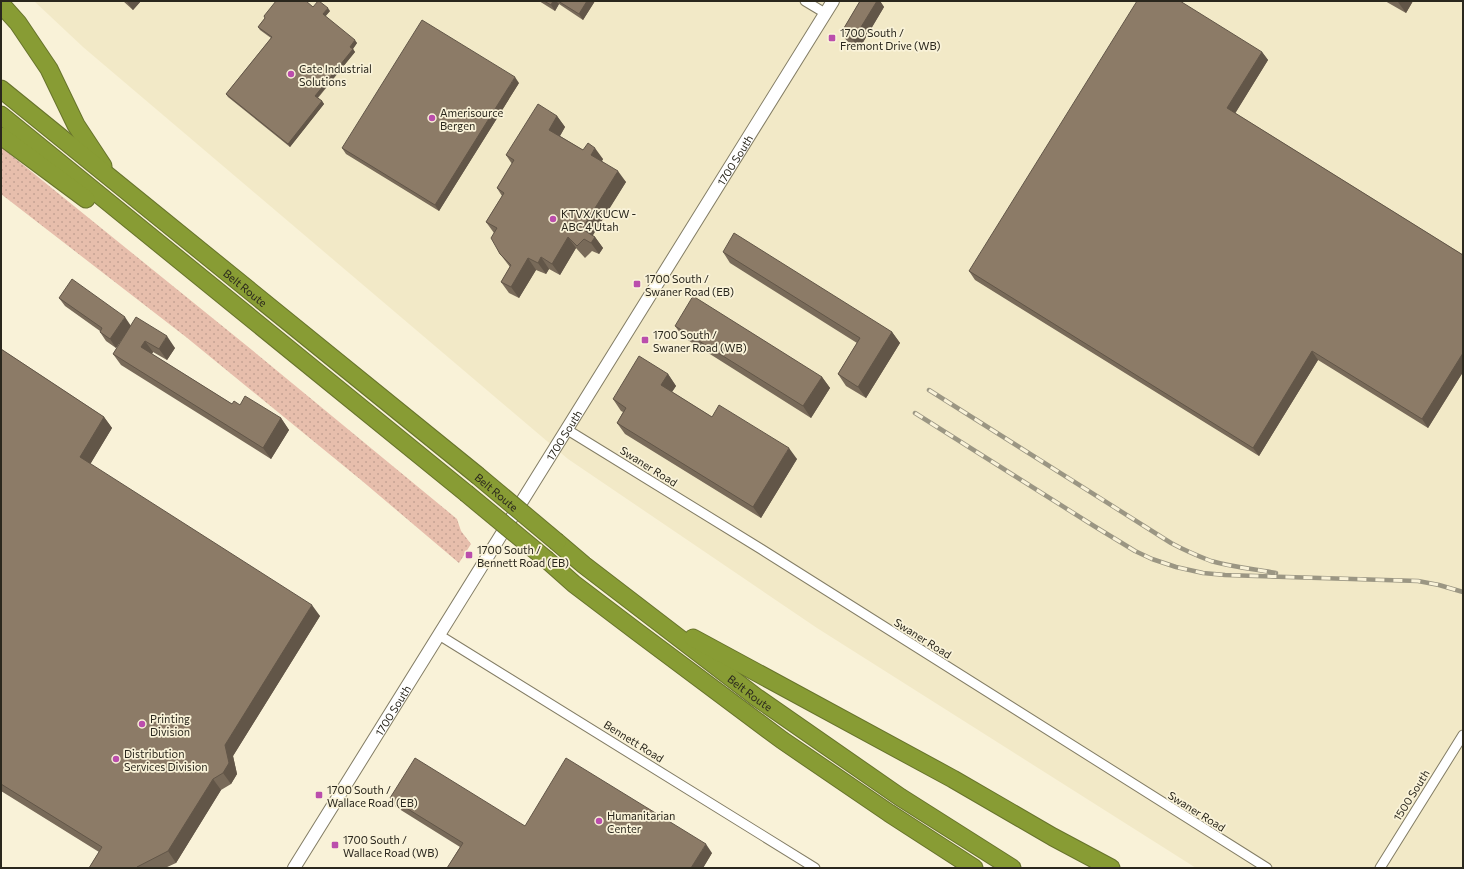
<svg xmlns="http://www.w3.org/2000/svg" width="1464" height="869" font-family="Commissioner,sans-serif">
  <defs>
    <pattern id="grass-dots" width="8" height="8" patternUnits="userSpaceOnUse"><rect width="8" height="8" fill="#e7beac"/><path d="M2 2h.1M6 6h.1" fill="none" stroke="#c6a394" stroke-width="1.8" stroke-linecap="round"/></pattern>
  </defs>
  <rect width="100%" height="100%" fill="#f9f2d8"/>
  <!-- built -->
  <path fill="#f2e9c7" d="M34 1H1463V868H1196L817 628 568 459 83 47Z"/>
  <!-- grass -->
  <path fill="url(#grass-dots)" d="M1 147 252 350 457 519 461 531 471 544 459 563 361 480 186 337 1 194Z"/>
  <g fill="none" stroke-linecap="round" stroke-linejoin="round">
    <!-- minor casing -->
    <g stroke="#837d65" stroke-width="11">
      <path id="minor" d="M805 1 825 13
        M566 429 761 549 1267 868
        M439 635 815 868
        M1380 868 1463 735"/>
    </g>
    <!-- tertiary casing -->
    <g stroke="#837d65" stroke-width="14">
      <g id="tertiary">
        <path id="s1" d="M294 868 833 1"/>
      </g>
    </g>
    <!-- motorway casing -->
    <g stroke="#67732c" stroke-width="19">
      <g id="motorway">
        <path d="M1 4 18 23 49 69 76 125 103 166"/>
        <path id="s2" d="M1 89 477 475"/>
        <path d="M1 115 466 493"/>
        <path d="M1 136 86 199"/>
        <path id="s3" d="M557 542 584 565 756 697 900 797 1012 868"/>
        <path d="M547 560 574 584 636 631 782 740 889 813 974 868"/>
        <path d="M693 638 953 779 1053 837 1111 868"/>
      </g>
    </g>
    <!-- minor -->
    <use href="#minor" stroke="#fff" stroke-width="9"/>
    <!-- tertiary -->
    <use href="#tertiary" stroke="#fff" stroke-width="12"/>
    <!-- motorway -->
    <use href="#motorway" stroke="#889c34" stroke-width="17"/>
    <!-- rail casing -->
    <g stroke="#9b9683" stroke-width="4.5">
      <path id="rail" d="M929 390 1171 543C1184 550 1198 556 1211 561 1232 567 1254 569 1276 573
        M915 413 1094 526 1135 551 1152 559 1176 567 1203 573 1225 575 1418 581 1439 585 1463 592"/>
    </g>
    <!-- rail -->
    <use href="#rail" stroke="#f9f2d8" stroke-width="3" stroke-dasharray="9" stroke-linecap="butt"/>
    <!-- motorway-bridge casing -->
    <g stroke="#67732c" stroke-width="19" stroke-linecap="butt">
      <g id="motorway-bridge">
        <path id="s4" d="M477 475 557 542"/>
        <path d="M466 493 547 560"/>
      </g>
    </g>
    <!-- motorway-bridge -->
    <use href="#motorway-bridge" stroke="#889c34" stroke-width="17"/>
  </g>
  <!-- wall -->
  <path fill="#786a59" d="M123 1H141L133 10Z
    M539 1H595L583 20 559 4 555 11Z
    M860 1H880L884 7 859 49 847 41 841 33Z
    M1385 1H1413L1406 13Z
    M313 7 330 11 325 16 357 43 353 49 355 52 318 98 322 101 324 104 290 147 228 97 226 94 271 38 260 30 258 27 265 18 264 16Z
    M1262 52 1268 60 1235 113 1463 255V372L1428 428 1318 360 1259 456 975 280 969 271Z
    M519 83 439 211 346 154 342 148Z
    M557 116 565 127 560 136 583 150 603 159 602 161 626 182 592 235 595 237 603 248 599 254 592 251 585 258 576 248 560 275 549 269 546 274 536 270 519 298 509 293 501 282 510 267 500 254 494 233 486 222 502 196 497 188 512 164 506 155Z
    M723 252 892 332 900 343 866 398 846 386 838 374 857 343 730 263Z
    M59 298 131 326 175 348 167 360 153 352 152 354 232 404 240 405 281 418 289 430 271 459 121 365 113 354 128 331 116 348 106 341 100 332V331L65 306Z
    M675 326 822 377 830 388 811 418 683 337Z
    M1 349 104 417 112 428 90 464 320 616 233 756 237 774 231 784 221 790 176 863 165 868H89L99 852 1 791Z
    M668 374 676 386 672 392 712 417 797 459 761 518 625 434 617 423 623 412 621 411 613 399Z
    M390 798 525 826 712 853 703 868H447L460 847 396 807Z"/>
  <!-- shaded-wall -->
  <path fill="#625648" d="M128 1H141L133 10 127 2Z
    M553 1H556L559 4 555 11 551 5Z
    M587 1H595L583 20 579 14Z
    M877 1H880L884 7 859 49 853 40Z
    M1398 1H1413L1406 13 1398 2Z
    M328 8 330 11 325 17 323 14Z
    M355 40 357 43 352 50 350 47Z
    M353 49 355 52 317 98 315 96Z
    M1262 52 1268 60 1233 117 1227 108Z
    M515 77 519 83 439 211 435 205Z
    M322 101 324 104 290 147 288 144Z
    M557 116 565 127 557 141 549 130Z
    M595 148 603 159 599 166 591 155Z
    M618 171 626 182 590 240 582 229Z
    M568 237 576 248 560 275 552 264Z
    M595 237 603 248 599 254 591 243Z
    M541 257 549 269 546 274 538 263Z
    M528 258 536 270 519 298 511 287Z
    M125 317 131 326 116 348 110 339Z
    M892 332 900 343 866 398 858 387Z
    M167 336 175 348 167 360 159 349Z
    M145 341 153 352 149 359 141 347Z
    M1312 351 1318 360 1259 456 1253 448Z
    M1463 353V372L1428 428 1422 419Z
    M668 374 676 386 669 396 661 385Z
    M822 377 830 388 811 418 803 406Z
    M104 417 112 428 88 468 80 457Z
    M281 418 289 430 271 459 263 448Z
    M789 448 797 459 761 518 753 507Z
    M312 605 320 616 233 756 237 774 231 784 223 773 225 745Z
    M213 779 221 790 176 863 168 851Z
    M706 844 712 853 703 868H691Z"/>
  <!-- building -->
  <path fill="#8c7b67" stroke="#625648" d="M276 1H306L313 7 318 1H319L328 8 323 14 355 40 350 47 353 49 315 96 322 101 288 144 226 94 272 37 258 27 265 18 264 16Z
    M544 1H553L551 5Z
    M558 1H587L579 14Z
    M860 1H877L853 40 841 33Z
    M1137 1H1180L1262 52 1227 108 1463 255V353L1422 419 1312 351 1253 448 969 271Z
    M422 20 515 77 435 205 342 148Z
    M538 104 557 116 549 130 583 150 588 143 595 148 591 155 618 171 582 229 595 237 591 243 584 239 577 246 568 237 552 264 541 257 538 263 528 258 511 287 501 282 511 265 500 254 491 238 497 228 486 222 504 193 497 188 514 160 506 155Z
    M734 233 892 332 858 387 838 374 860 338 723 252Z
    M72 279 125 317 110 339 100 332 102 328 59 298Z
    M693 296 822 377 803 406 675 326Z
    M136 317 167 336 159 349 145 341 141 347 232 404 234 401 240 405 245 396 281 418 263 448 113 354Z
    M1 349 104 417 80 457 312 605 225 745 229 763 223 773 213 779 168 851 137 867 136 868H89L102 847 1 784Z
    M639 356 668 374 661 385 712 417 719 405 789 448 753 507 617 423 626 408 613 399Z
    M415 758 525 826 566 758 706 844 691 868H447L463 843 390 798Z"/>
  <!-- markers -->
  <g fill="#bb4eac" stroke="#f9f2d8" stroke-width="1.5">
    <rect x="828" y="34" width="8" height="8" rx="2"/>
    <circle cx="291" cy="74" r="4"/>
    <circle cx="432" cy="118" r="4"/>
    <circle cx="553" cy="219" r="4"/>
    <rect x="633" y="280" width="8" height="8" rx="2"/>
    <rect x="641" y="336" width="8" height="8" rx="2"/>
    <rect x="465" y="551" width="8" height="8" rx="2"/>
    <circle cx="142" cy="724" r="4"/>
    <circle cx="116" cy="759" r="4"/>
    <rect x="315" y="791" width="8" height="8" rx="2"/>
    <circle cx="599" cy="821" r="4"/>
    <rect x="331" y="841" width="8" height="8" rx="2"/>
  </g>
  <g text-anchor="middle" dominant-baseline="central" stroke-width="3.5" stroke-linejoin="round" paint-order="stroke">
    <!-- poi labels -->
    <g font-size="11" fill="#2a271d" stroke="#f9f2d8" text-anchor="start">
      <text x="840" y="32">1700 South /<tspan x="840" dy="13">Fremont Drive (WB)</tspan></text>
      <text x="299" y="68">Cate Industrial<tspan x="299" dy="13">Solutions</tspan></text>
      <text x="440" y="112">Amerisource<tspan x="440" dy="13">Bergen</tspan></text>
      <text x="561" y="213">KTVX/KUCW -<tspan x="561" dy="13">ABC 4 Utah</tspan></text>
      <text x="645" y="278">1700 South /<tspan x="645" dy="13">Swaner Road (EB)</tspan></text>
      <text x="653" y="334">1700 South /<tspan x="653" dy="13">Swaner Road (WB)</tspan></text>
      <text x="477" y="549">1700 South /<tspan x="477" dy="13">Bennett Road (EB)</tspan></text>
      <text x="150" y="718">Printing<tspan x="150" dy="13">Division</tspan></text>
      <text x="124" y="753">Distribution<tspan x="124" dy="13">Services Division</tspan></text>
      <text x="327" y="789">1700 South /<tspan x="327" dy="13">Wallace Road (EB)</tspan></text>
      <text x="607" y="815">Humanitarian<tspan x="607" dy="13">Center</tspan></text>
      <text x="343" y="839">1700 South /<tspan x="343" dy="13">Wallace Road (WB)</tspan></text>
    </g>
    <!-- street labels -->
    <g font-size="11" fill="#2a271d" stroke="#f9f2d8">
      <text stroke="none"><textPath href="#s1" startOffset="834">1700 South</textPath></text>
      <text stroke="none"><textPath href="#s2" startOffset="315">Belt Route</textPath></text>
      <text stroke="none"><textPath href="#s1" startOffset="510">1700 South</textPath></text>
      <text transform="translate(649 466) rotate(32)">Swaner Road</text>
      <text stroke="none"><textPath href="#s4" startOffset="26">Belt Route</textPath></text>
      <text transform="translate(923 638) rotate(32)">Swaner Road</text>
      <text stroke="none"><textPath href="#s3" startOffset="245">Belt Route</textPath></text>
      <text stroke="none"><textPath href="#s1" startOffset="186">1700 South</textPath></text>
      <text transform="translate(634 741) rotate(32)">Bennett Road</text>
      <text transform="translate(1411 795) rotate(-58)">1500 South</text>
      <text transform="translate(1197 811) rotate(32)">Swaner Road</text>
    </g>
  </g>
  <!-- border -->
  <rect width="1464" height="869" fill="none" stroke="#2a271d" stroke-width="4"/>
</svg>
